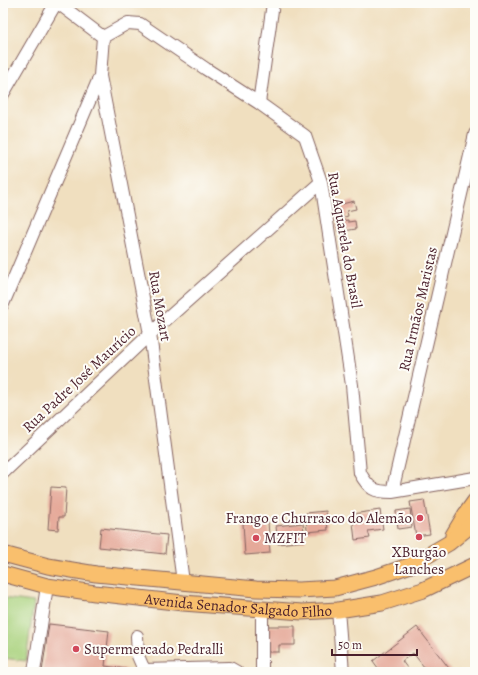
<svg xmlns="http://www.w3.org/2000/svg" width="478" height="675" font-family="Alegreya,serif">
  <rect width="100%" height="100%" fill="#fdfcf7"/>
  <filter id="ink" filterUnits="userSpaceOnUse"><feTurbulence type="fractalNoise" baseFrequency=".025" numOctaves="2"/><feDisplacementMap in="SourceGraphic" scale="8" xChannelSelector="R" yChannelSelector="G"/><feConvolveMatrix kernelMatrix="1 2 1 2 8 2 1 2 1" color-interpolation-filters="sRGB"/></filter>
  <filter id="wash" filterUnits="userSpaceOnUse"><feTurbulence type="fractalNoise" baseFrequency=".012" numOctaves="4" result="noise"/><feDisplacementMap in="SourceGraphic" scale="16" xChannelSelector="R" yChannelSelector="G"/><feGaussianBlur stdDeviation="0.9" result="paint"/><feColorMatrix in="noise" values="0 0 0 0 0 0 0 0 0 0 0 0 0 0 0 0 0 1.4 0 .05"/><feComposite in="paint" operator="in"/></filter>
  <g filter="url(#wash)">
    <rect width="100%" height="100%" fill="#f0dfbf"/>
    <!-- green -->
    <path fill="#a8d17c" stroke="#797854" d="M3 598 34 602 26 661 3 658Z"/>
    <g id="blocks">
      <!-- building -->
      <path fill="#e5a999" d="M354 201 356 209 347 211 348 216 337 219 334 206Z
        M348 220V222L355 221 356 229 338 232 337 224H340V221Z
        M51 487 66 488 64 517H59L58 530 48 529Z
        M424 500 430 534 416 536 410 502Z
        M410 509 412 527 398 529 396 511Z
        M380 510 383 529 368 531 370 538 355 540 352 514Z
        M326 511 328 530 307 532 306 513Z
        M268 521 270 553 245 555 243 523Z
        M303 523 305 541 278 544 276 526Z
        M101 528 167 535 165 554 99 547Z
        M49 624 109 631 105 666 126 669 125 672H42Z
        M265 626H295V645H279V652H264Z
        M417 627 452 672H428L413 653 402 661 410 672H381L373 661Z"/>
    </g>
  </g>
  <g filter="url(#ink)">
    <use href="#blocks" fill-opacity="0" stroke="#84625f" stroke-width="1"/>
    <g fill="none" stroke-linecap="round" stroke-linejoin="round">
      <!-- minor casing -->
      <g stroke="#84625f" stroke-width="14">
        <path id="minor" d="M58 3 103 37 128 23 140 24 206 69 259 103 305 136 321 182 352 385 360 473C369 489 374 492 392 492L475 478
          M103 37 100 76 150 334 183 582
          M3 94 56 3
          M259 103 273 3
          M3 304 100 76
          M3 473 150 334 321 182
          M392 492 475 134
          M338 610 343 672
          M137 636 138 656 145 672
          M143 670 230 668 237 672
          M34 672 47 586
          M262 672V610"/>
      </g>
      <!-- major casing -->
      <g stroke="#84625f" stroke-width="17">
        <g id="major">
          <path d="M453 535 465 515 475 501"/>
          <path d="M3 554 48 566 96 574 256 589 299 590 335 588 376 577 411 565 449 543 475 522"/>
          <path id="s1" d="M3 574 47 586 95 593 183 603 302 612 338 610 382 603 423 590 475 565"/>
        </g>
      </g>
      <!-- minor -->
      <use href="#minor" stroke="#fff" stroke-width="12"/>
      <!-- major -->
      <use href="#major" stroke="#f9bf6d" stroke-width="15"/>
    </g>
  </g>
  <!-- markers -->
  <g fill="#d1495b" stroke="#fdfcf7" stroke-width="1.5">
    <circle cx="420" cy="518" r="4"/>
    <circle cx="419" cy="537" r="4"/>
    <circle cx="256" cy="538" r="4"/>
    <circle cx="76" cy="649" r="4"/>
  </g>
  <g text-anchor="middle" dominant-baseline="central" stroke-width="4" stroke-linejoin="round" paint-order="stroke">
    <!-- street labels -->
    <g font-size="15" fill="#4a1f2b" stroke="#fdfcf7">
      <text transform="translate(345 240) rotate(80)">Rua Aquarela do Brasil</text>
      <text transform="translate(160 306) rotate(80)">Rua Mozart</text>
      <text transform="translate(418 309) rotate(-77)">Rua Irmãos Maristas</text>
      <text transform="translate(79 379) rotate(-43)">Rua Padre José Maurício</text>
      <text stroke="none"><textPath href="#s1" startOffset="238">Avenida Senador Salgado Filho</textPath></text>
    </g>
    <!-- poi labels -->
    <g font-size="15" fill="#4a1f2b" stroke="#fdfcf7" text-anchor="start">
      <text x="412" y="518" text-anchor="end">Frango e Churrasco do Alemão</text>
      <text x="264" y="538">MZFIT</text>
      <text x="419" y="552" text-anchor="middle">XBurgão<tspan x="419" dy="17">Lanches</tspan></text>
      <text x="84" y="649">Supermercado Pedralli</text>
    </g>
  </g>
  <!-- margin -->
  <rect width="478" height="675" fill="none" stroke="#fdfcf7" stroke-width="16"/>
  <!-- scale -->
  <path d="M332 649v6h85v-6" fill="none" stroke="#4a1f2b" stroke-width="2"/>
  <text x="338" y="649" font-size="12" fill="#4a1f2b" stroke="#fdfcf7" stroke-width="3" paint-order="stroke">50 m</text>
</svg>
